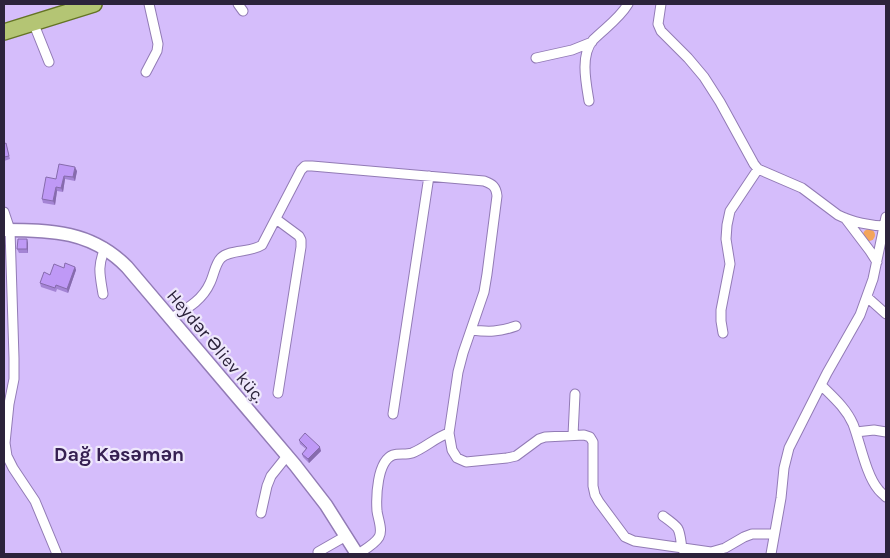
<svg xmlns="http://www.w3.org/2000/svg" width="890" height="558" font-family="Karla,sans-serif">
  <rect width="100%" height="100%" fill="#d5bdfb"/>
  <!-- green -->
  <path fill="#f3a55c" d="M863 235a6 6 0 1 1 12 0a6 6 0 1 1-12 0Z"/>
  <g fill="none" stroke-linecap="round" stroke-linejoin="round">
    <!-- street casing -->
    <g stroke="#927bb5" stroke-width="11">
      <path id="street" d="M238 4 243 11
        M661 4 658 24 661 31 688 58 704 77 720 102 754 164 758 169 802 188 838 215C852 222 871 226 886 226
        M33 22 49 62
        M536 58 572 50 592 42
        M146 72 157 51 158 44 149 4
        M589 101C586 83 580 55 593 40 605 28 619 19 628 4
        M4 212 10 230 14 358V379L9 404 5 443 7 456 13 468 35 501 57 554
        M845 218 870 251 877 262
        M276 219 299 236 301 240V247L278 393
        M103 294C100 275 97 267 105 248
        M867 297 886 314
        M170 319C186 309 202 301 210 283 214 275 215 264 221 258 230 249 250 253 262 245L301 170 305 166H312L484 181C492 184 496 186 497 196L487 274 484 292 463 353 458 372 449 433 452 450 457 458 466 462 507 458 516 456 539 439 545 437 584 435 590 437 593 442V486L595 495 599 502 625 537 634 541 711 552 725 548 744 537 752 534H774
        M471 330C489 332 499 332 516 326
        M723 333 721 321V310L730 264 726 239 727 225 730 211 758 169
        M821 385C833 397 846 408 853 424 860 442 866 475 878 489 880 492 884 495 886 497
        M393 414 429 176
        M856 432 874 430 886 432
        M573 435 575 394
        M261 513 267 486 271 476 287 456
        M663 516C681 529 679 527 682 549
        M318 552 346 536
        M358 554C364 550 375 544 379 537 383 530 378 519 377 511 376 497 377 461 393 455 399 453 406 455 412 453 425 448 436 437 449 433
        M771 554 781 498 784 468 789 448 827 373 860 315 873 279 886 217"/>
    </g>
    <!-- secondary casing -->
    <g stroke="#927bb5" stroke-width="15">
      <path id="secondary" d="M4 230C51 230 92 231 127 267L295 465 326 505 357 554"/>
    </g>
    <!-- primary casing -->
    <g stroke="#647424" stroke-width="18">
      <path id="primary" d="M4 32 94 4"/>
    </g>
    <!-- street -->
    <use href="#street" stroke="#fff" stroke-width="9"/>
    <!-- secondary -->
    <use href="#secondary" stroke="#fff" stroke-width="12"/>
    <!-- primary -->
    <use href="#primary" stroke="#b4c574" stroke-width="15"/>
  </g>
  <!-- wall -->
  <path fill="#a484d4" d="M4 144 7 147 10 159 4 161Z
    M77 171 75 181 65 179 63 192 57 191 55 205 43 203 42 199 56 179Z
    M28 243V253H19L17 249Z
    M75 267 76 270 68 293 57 289 56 292 41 287 40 283 50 275 64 268Z
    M299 440 321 451 309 463 303 457 302 454 306 449 300 444Z"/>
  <!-- shaded-wall -->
  <path fill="#866bac" d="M75 167 77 171 75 181 73 177Z
    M64 176 65 179 63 192 61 188Z
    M56 187 57 191 55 205 53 201Z
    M27 239 28 243V253L27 249Z
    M4 242 5 284 4 280Z
    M75 267 76 270 68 293 67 289Z
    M320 447 321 451 309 463 308 459Z"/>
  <!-- building -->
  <path fill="#bf99f6" stroke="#866bac" d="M6 143 9 156 4 157V144Z
    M59 164 75 167 73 177 64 176 61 188 56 187 53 201 42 199 46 177 56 179Z
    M18 239H27V249H17Z
    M65 263 75 267 67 289 56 285 55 288 40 283 44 272 50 275 54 264 64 268Z
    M305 433 320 447 308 459 302 454 307 448 299 440Z"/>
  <g text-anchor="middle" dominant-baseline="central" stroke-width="4.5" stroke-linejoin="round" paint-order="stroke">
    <!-- street labels -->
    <g font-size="18" fill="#2c233b" stroke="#eee7fb">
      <text transform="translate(216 346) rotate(50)">Heydər Əliev küç.</text>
    </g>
    <!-- quarter labels -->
    <g font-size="20" font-weight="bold" fill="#362052" stroke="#eee7fb">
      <text x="119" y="454">Dağ Kəsəmən</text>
    </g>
  </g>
  <!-- border -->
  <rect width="890" height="558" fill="none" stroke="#2c233b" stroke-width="10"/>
</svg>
